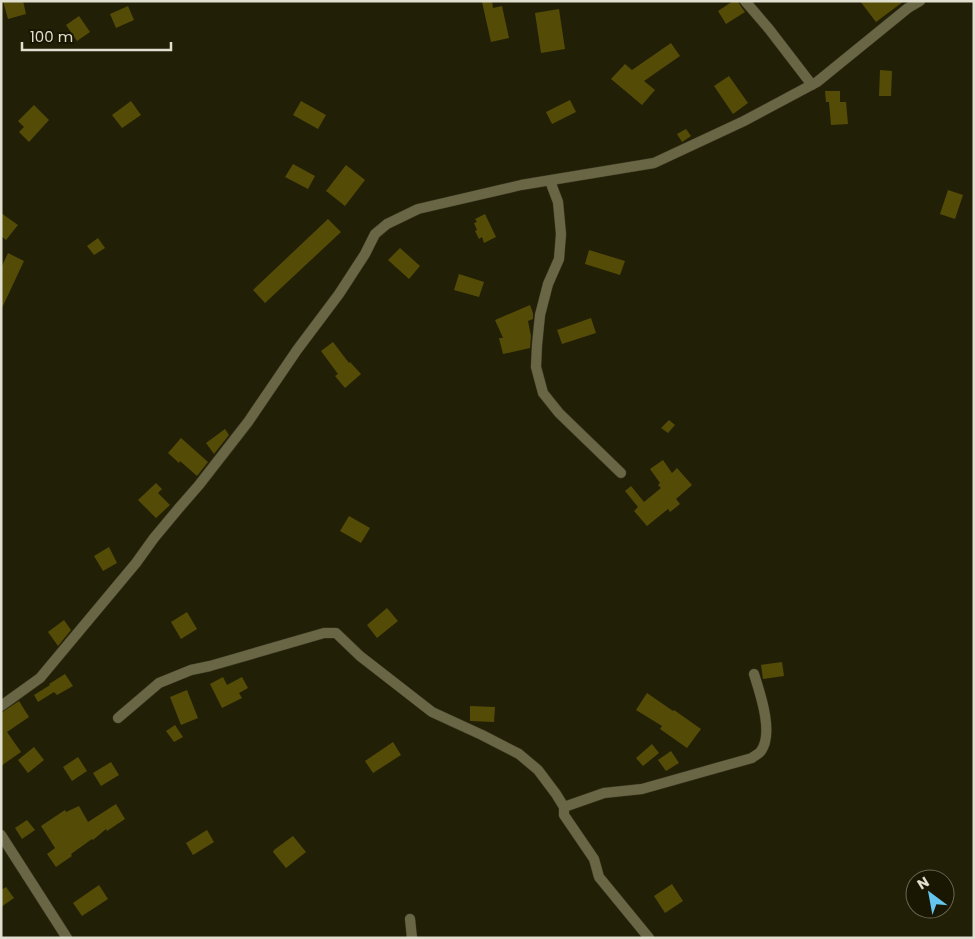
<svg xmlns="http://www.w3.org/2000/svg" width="975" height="939" font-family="Poppins,sans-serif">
  <rect width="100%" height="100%" fill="#221f07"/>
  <!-- building -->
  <path fill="#544c06" d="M3 1H23L26 14 8 19Z
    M487 1H492L493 8 502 6 509 38 491 42 482 2Z
    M733 1H738L740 5 745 12 726 24 718 11Z
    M860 1H904L876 22Z
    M128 6 134 20 116 28 110 14Z
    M559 9 565 49 541 53 535 13Z
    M79 16 90 32 77 41 66 25Z
    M671 43 680 56 644 81 655 90 642 105 611 79 625 64 632 70Z
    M880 70 892 71 891 96H879Z
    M729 76 748 103 733 114 714 86Z
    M825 91H840V102H846L848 124 831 125 829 102H826Z
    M570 100 576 112 552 124 546 112Z
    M131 101 141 115 122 128 112 115Z
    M301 101 326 115 318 129 293 115Z
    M34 105 49 120 29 142 19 132 24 127 18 121Z
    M686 129 691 136 682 142 677 134Z
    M293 164 315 176 308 189 285 177Z
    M346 165 365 180 345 206 326 191Z
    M948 190 963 195 955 219 940 214Z
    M1 213 18 225 6 240 1 236Z
    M485 214 496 237 484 243 482 237 479 239 475 231 477 230 474 223 477 222 475 219Z
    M328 219 341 232 265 303 253 290Z
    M98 238 105 248 94 255 87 246Z
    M400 248 420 266 409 279 388 260Z
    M589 250 625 261 620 275 585 264Z
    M8 253 24 261 1 310V268Z
    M459 274 484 282 479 297 454 290Z
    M530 305 533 313V319L528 321 531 336 530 348 503 354 499 338H503L495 320Z
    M591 318 596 333 562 344 557 330Z
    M333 342 349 363 350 362 361 374 345 388 335 376 338 374 321 351Z
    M669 420 675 425 668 433 661 428Z
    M225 429 229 435 214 454 206 443Z
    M181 438 208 462 197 476 180 461 179 463 168 453Z
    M663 460 672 473 677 468 692 485 676 499 680 504 670 512 668 509 647 526 634 511 638 507 625 491 631 486 644 502 661 488 658 485 660 483 650 469Z
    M156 483 162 489 158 493 170 505 156 518 138 500Z
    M349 516 370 528 361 543 340 531Z
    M109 547 117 563 103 571 94 556Z
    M387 608 398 621 377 638 367 625Z
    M187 612 197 629 181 639 171 622Z
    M64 620 71 630 58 646 48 632Z
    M782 662 784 676 763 679 761 665Z
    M65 674 73 686 57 695 54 692 38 702 34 695 50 685 49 684Z
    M223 677 227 685 242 677 248 688 239 693 242 698 222 708 210 684Z
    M187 690 198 718 181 725 170 697Z
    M647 693 673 711 674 710 701 729 687 748 660 729 662 726 636 710Z
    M19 701 29 717 7 732 21 752 1 766V713Z
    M470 706 495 707 494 722 470 721Z
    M175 725 183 737 174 742 166 731Z
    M393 742 401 755 373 773 365 761Z
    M652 744 659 753 643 766 636 758Z
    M34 747 44 760 28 773 18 760Z
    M671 751 679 763 666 771 658 760Z
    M78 757 87 771 72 781 63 767Z
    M111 762 119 775 101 786 93 773Z
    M116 804 125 819 107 831 106 829 93 840 92 839 71 854 72 856 56 867 47 854 55 848 41 826 65 810 66 812 79 806 88 822Z
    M27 820 35 830 22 839 15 828Z
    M207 830 214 842 193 855 186 843Z
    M293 836 306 852 286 868 273 852 274 850Z
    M672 884 683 901 665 913 654 896Z
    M99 885 108 899 82 916 73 903Z
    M6 887 14 898 1 907V890Z"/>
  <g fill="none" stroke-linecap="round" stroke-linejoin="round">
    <!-- minor casing -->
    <g stroke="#3d3a23" stroke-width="11">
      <path id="minor" d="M745 1 769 29 812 85
        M550 181 558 202 561 234 559 259 548 284 540 315 537 345 536 367 543 393 559 413 621 473
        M1 706 40 678 136 563 154 538 179 508 199 485 248 422 297 350 339 294 365 254 375 234 387 224 418 209 521 185 654 163 744 121 817 82 908 8 920 1
        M118 718 159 683 191 670 210 666 324 633H336L360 656 432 712 482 735 519 754 538 770 556 794 564 807V815L594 859 599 877 649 938
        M564 807 604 793 642 789 752 758C754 756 759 754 761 751 774 733 760 693 754 674
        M1 835 67 938
        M410 919 412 938"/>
    </g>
    <!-- minor -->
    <use href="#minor" stroke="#696646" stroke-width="10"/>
  </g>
  <!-- border -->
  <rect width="975" height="939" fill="none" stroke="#e0dfd0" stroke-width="5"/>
  <!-- north arrow -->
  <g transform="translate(930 894) rotate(328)"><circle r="24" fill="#191601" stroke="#696654"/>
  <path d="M0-4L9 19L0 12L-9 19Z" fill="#65c5ee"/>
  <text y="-8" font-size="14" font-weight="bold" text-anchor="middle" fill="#e0dfd0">N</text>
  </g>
  <!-- scale -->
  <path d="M22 42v8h149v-8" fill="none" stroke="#e0dfd0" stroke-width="2.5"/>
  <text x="30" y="42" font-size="15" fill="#e0dfd0" stroke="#191601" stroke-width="4" paint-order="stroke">100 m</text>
</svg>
